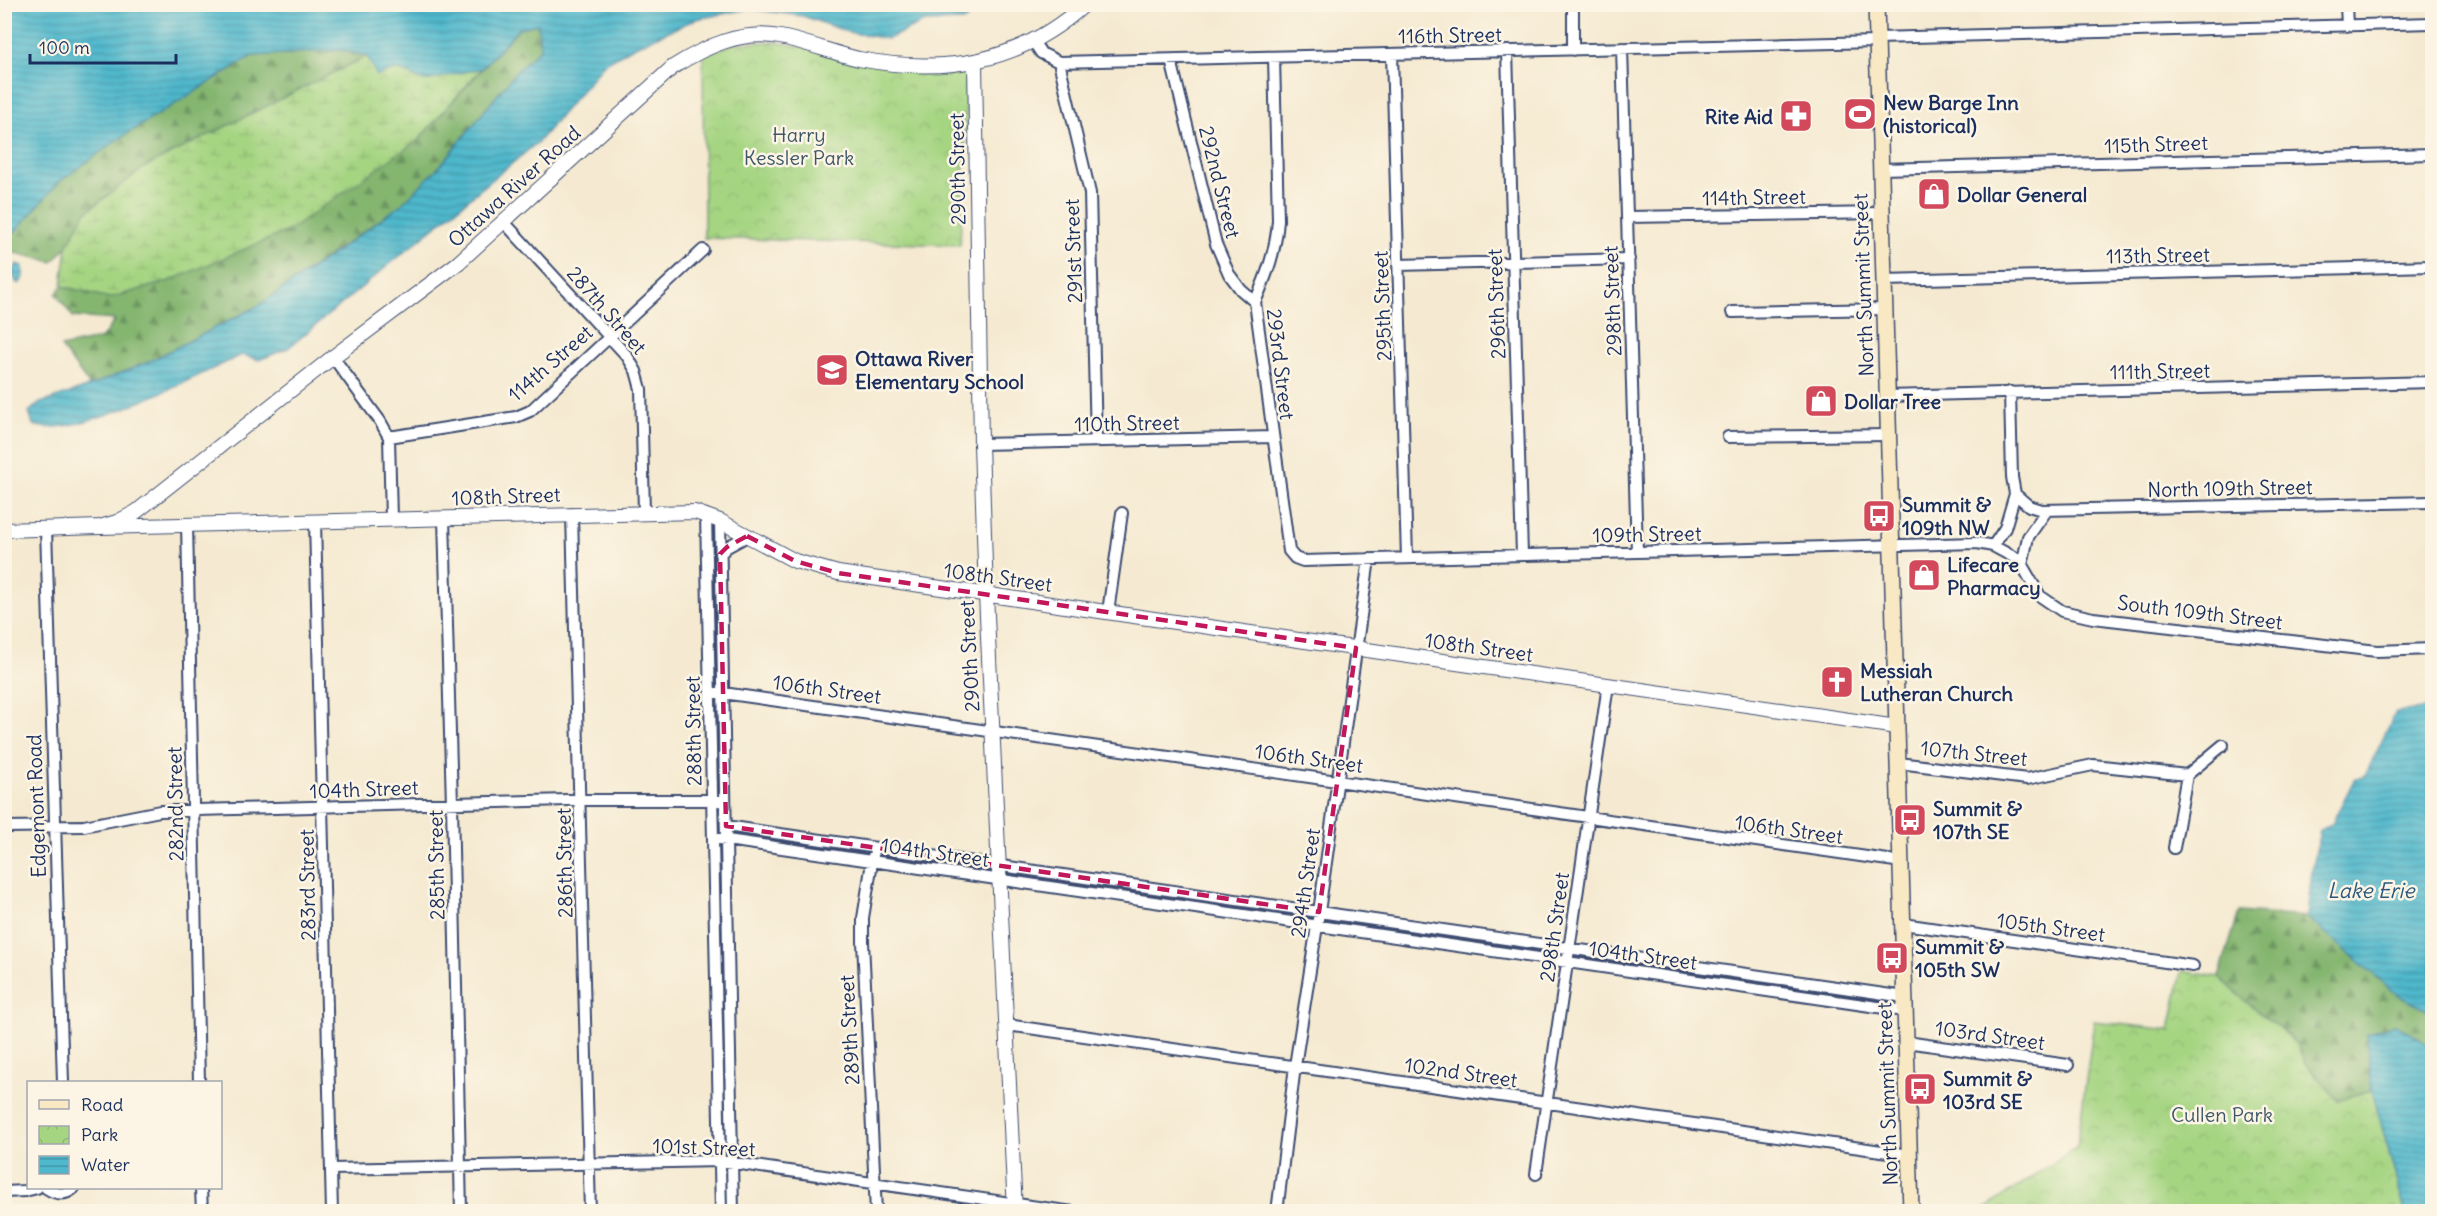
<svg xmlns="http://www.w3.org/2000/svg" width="2437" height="1216" font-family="Delius,sans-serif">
  <defs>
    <pattern id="forest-firs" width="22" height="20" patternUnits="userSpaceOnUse" patternTransform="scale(1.5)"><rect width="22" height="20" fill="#84b670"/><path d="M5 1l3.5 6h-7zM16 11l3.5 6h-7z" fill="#6b945f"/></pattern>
    <pattern id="wetland-marsh" width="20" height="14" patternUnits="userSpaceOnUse" patternTransform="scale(1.5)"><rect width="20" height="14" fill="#a6d582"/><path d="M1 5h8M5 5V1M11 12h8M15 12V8" fill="none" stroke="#8eb773"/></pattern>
    <pattern id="park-crowns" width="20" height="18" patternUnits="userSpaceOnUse" patternTransform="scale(1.5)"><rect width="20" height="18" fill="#a6d582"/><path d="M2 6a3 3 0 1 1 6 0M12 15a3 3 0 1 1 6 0" fill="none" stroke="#8eb773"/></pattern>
    <pattern id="water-rules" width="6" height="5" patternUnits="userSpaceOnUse" patternTransform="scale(1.5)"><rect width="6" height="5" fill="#4fb8cc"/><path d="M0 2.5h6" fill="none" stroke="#4196a9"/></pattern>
  </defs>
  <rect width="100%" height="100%" fill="#fcf5e5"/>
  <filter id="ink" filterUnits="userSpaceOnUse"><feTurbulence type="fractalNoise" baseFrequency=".0167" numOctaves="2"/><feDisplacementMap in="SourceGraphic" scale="12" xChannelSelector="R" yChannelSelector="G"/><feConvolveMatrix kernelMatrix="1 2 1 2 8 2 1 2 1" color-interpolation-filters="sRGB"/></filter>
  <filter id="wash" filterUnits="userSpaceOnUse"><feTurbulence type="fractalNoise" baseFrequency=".008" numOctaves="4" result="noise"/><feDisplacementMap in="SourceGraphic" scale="24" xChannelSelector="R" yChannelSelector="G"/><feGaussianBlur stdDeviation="1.35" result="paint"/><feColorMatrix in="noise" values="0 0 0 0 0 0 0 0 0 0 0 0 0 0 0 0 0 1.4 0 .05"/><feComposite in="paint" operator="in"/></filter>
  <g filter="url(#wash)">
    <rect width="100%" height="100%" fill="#f5ead1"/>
    <!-- forest -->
    <path fill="url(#forest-firs)" stroke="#507267" stroke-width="1.5" d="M538 24 540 49 516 72 440 166 402 204 258 306 148 362 90 386 61 347 102 338 115 320 73 317 56 294 62 286 110 298 169 281 418 140 519 28Z
      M340 50 367 56 145 167 85 213 67 246 53 262 15 253 5 256V243L59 182 120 138 252 56Z
      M2239 912 2307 917 2399 996 2432 1012V1047L2395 1024 2367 1034 2372 1090 2338 1100 2306 1065 2297 1045 2277 1026 2255 1010 2219 977Z"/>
    <!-- wetland -->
    <path fill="url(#wetland-marsh)" stroke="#608270" stroke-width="1.5" d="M367 56 424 81 482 68 418 140 290 230 169 281 110 298 62 286 67 246 85 213 145 167Z"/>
    <!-- park -->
    <path fill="url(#park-crowns)" stroke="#608270" stroke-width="1.5" d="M774 42 944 71 968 69 960 245 704 238 703 55 736 43Z
      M2182 971 2219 977 2255 1010 2277 1026 2297 1045 2306 1065 2338 1100 2372 1090 2405 1211 1980 1212 2077 1147 2094 1021 2170 1030Z"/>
    <!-- water -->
    <path fill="url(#water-rules)" stroke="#357495" stroke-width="1.5" d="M5 4H980L981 5 965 21 924 22 888 39 848 32 803 16 749 9 696 19 633 47 604 64 538 142 288 348 259 360 242 355C200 374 74 441 33 425L29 412 38 404 90 386 148 362 258 306 329 257 402 204 440 166 516 72 540 49 538 24 519 28 482 68 424 81 397 69 377 76 367 56 340 50 252 56 120 138 59 182 5 243Z
      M17 264 23 266 24 277 19 284 16 282 12 272Z
      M2432 708V1012L2399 996 2307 917 2312 870 2320 831 2332 823 2354 780 2365 776 2396 712Z
      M2395 1024 2432 1047V1211H2405L2372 1090 2367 1034Z"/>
  </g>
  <g filter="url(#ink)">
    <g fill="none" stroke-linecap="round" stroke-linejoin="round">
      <!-- minor casing -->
      <g stroke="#3c4b6f" stroke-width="14">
        <path id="minor" d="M1573 4V50
          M2346 4 2347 26
          M1877 38 2432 23
          M1033 41 1041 53 1059 62 1877 42
          M1622 48 1637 552
          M1507 51 1522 555
          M1392 54 1407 558
          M1274 58 1278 220C1276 250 1267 275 1255 302L1289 551 1295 558 1303 561 1977 543 1993 546 2019 560 2040 596 2062 611 2093 618 2377 651 2432 649
          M1171 60 1216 244 1229 274 1241 290 1255 302
          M1059 62 1090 193 1096 441
          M1881 169 2432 154
          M1627 217 1882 213
          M504 222 627 356 636 371 641 389 644 512
          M1398 265 1629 259
          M1884 280 2432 266
          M1732 312 1885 309
          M333 357 380 421 389 437 391 519
          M2010 392 2012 477 2015 494 2029 506 2042 510 2432 502
          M1887 396 2432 382
          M389 437 516 417 530 411 703 250
          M1728 437 1888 435
          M981 444 1273 437
          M572 514 590 1212
          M706 515 721 1212
          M444 518 452 804 461 1212
          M315 521 332 1212
          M720 521 733 1212
          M187 524 199 1082
          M46 528 63 1082
          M1993 546 2005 528 2015 494
          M720 554 727 547 747 536
          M2022 565 2028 537 2047 510
          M1108 612 1122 513
          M710 693H723L1902 862
          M1899 763 2027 779 2093 765 2187 775
          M726 826 1905 997
          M4 827 84 826 160 811 568 800H712L725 802
          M713 838 1905 1011
          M2174 848 2187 775 2223 745
          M873 856 863 918V942L876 1212
          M1903 924 2193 966
          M1007 1025 1909 1155
          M1906 1042 2068 1065
          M331 1169 720 1161 1073 1212
          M1536 1174 1608 685
          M46 1188C55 1194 64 1197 74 1188
          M201 1188 202 1212
          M4 1192 25 1191 37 1188
          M1277 1212 1295 1066 1317 926 1369 559"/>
      </g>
      <!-- tertiary casing -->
      <g stroke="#3c4b6f" stroke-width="16">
        <path id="tertiary" d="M975 62 981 444 986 594 1015 1212
          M100 527 695 512 720 521 795 561 838 573 1897 727
          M4 530 100 527 117 522 136 512 333 357 458 263 673 67C706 46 741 30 780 37 807 42 833 53 859 59 944 75 1019 64 1085 4"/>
      </g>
      <!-- secondary casing -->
      <g stroke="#3c4b6f" stroke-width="18">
        <path id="secondary" d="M1876 4 1911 1212"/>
      </g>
      <!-- minor -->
      <use href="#minor" stroke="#fff" stroke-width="10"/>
      <!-- tertiary -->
      <use href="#tertiary" stroke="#fff" stroke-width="14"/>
      <!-- secondary -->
      <use href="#secondary" stroke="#f8e8c3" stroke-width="15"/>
    </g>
  </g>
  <!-- marked area -->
  <path fill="none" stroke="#c2185b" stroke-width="4.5" stroke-dasharray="12 8" stroke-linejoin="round" d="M747 536 795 561 838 573 1356 648 1319 912 726 826 720 554 727 547Z"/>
  <!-- icons -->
  <defs>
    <g id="stadium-square" transform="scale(1.725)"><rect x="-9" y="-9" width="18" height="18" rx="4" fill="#d1495b" stroke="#fcf5e5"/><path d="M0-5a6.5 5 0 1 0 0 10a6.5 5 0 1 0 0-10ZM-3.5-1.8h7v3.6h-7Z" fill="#fff"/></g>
    <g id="pharmacy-square" transform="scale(1.725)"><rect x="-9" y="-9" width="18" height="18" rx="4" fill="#d1495b" stroke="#fcf5e5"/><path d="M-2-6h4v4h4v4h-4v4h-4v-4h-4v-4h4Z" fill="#fff"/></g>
    <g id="shop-square" transform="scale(1.725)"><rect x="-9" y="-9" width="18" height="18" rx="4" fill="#d1495b" stroke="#fcf5e5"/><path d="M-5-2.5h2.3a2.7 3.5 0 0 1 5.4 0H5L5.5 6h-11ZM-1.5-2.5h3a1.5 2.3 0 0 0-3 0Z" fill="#fff"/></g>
    <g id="school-square" transform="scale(1.725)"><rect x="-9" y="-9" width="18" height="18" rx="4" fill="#d1495b" stroke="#fcf5e5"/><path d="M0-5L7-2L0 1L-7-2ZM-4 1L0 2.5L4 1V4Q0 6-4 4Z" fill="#fff"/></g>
    <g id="bus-square" transform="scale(1.725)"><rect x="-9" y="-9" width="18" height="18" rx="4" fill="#d1495b" stroke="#fcf5e5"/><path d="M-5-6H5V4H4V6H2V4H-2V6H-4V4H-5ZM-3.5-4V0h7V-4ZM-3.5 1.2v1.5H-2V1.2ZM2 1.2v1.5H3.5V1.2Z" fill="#fff"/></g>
    <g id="church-square" transform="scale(1.725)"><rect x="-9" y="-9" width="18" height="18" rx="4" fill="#d1495b" stroke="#fcf5e5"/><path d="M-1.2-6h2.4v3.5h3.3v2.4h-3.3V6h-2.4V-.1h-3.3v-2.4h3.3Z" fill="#fff"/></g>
  </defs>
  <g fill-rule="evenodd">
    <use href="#stadium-square" x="1860" y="114"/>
    <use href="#pharmacy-square" x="1796" y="116"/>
    <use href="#shop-square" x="1934" y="194"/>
    <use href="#school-square" x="832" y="370"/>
    <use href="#shop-square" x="1821" y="401"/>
    <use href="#bus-square" x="1879" y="516"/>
    <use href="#shop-square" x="1924" y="575"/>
    <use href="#church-square" x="1837" y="682"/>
    <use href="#bus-square" x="1910" y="820"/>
    <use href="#bus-square" x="1892" y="958"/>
    <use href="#bus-square" x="1920" y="1089"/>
  </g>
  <g text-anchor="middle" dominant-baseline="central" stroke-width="5" stroke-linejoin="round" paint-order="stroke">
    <!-- street labels -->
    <g font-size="20" fill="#1b2f5e" stroke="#fcf5e5">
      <text transform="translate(1450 35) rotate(-1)">116th Street</text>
      <text transform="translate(2156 144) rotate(-2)">115th Street</text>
      <text transform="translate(957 169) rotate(-91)">290th Street</text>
      <text transform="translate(1220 182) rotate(76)">292nd Street</text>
      <text transform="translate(514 186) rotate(-42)">Ottawa River Road</text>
      <text transform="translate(1754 197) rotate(-1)">114th Street</text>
      <text transform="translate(1073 251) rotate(-92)">291st Street</text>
      <text transform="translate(2158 255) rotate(-1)">113th Street</text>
      <text transform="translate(1863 285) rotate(-92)">North Summit Street</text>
      <text transform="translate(1612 301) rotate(-92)">298th Street</text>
      <text transform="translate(1496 304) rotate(-92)">296th Street</text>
      <text transform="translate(1382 306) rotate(-92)">295th Street</text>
      <text transform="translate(607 310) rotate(49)">287th Street</text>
      <text transform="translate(550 363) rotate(-41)">114th Street</text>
      <text transform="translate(1281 364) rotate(83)">293rd Street</text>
      <text transform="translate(2160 371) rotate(-1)">111th Street</text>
      <text transform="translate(1127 423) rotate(-1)">110th Street</text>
      <text transform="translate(2230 488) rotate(-1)">North 109th Street</text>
      <text transform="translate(506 496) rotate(-2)">108th Street</text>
      <text transform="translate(1647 534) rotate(-1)">109th Street</text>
      <text transform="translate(998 577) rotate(8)">108th Street</text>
      <text transform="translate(2200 612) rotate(7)">South 109th Street</text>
      <text transform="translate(1479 647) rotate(8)">108th Street</text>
      <text transform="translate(969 656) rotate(-93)">290th Street</text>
      <text transform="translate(827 689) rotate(8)">106th Street</text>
      <text transform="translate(693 731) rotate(-91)">288th Street</text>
      <text transform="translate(1974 753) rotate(6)">107th Street</text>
      <text transform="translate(1309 758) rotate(8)">106th Street</text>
      <text transform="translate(364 789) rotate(-2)">104th Street</text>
      <text transform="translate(175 804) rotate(-91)">282nd Street</text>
      <text transform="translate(36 806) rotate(-92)">Edgemont Road</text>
      <text transform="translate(1789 829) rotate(8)">106th Street</text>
      <text transform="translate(935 852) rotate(8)">104th Street</text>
      <text transform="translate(564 863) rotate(-91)">286th Street</text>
      <text transform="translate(436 865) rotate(-91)">285th Street</text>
      <text transform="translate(1305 883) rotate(-82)">294th Street</text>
      <text transform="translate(307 885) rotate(-91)">283rd Street</text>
      <text transform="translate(1554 927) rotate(-82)">298th Street</text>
      <text transform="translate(2051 927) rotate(8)">105th Street</text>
      <text transform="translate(1643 955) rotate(8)">104th Street</text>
      <text transform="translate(849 1030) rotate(-93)">289th Street</text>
      <text transform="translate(1990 1035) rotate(8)">103rd Street</text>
      <text transform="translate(1461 1072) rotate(8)">102nd Street</text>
      <text transform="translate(1887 1094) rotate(-92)">North Summit Street</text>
      <text transform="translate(704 1147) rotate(2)">101st Street</text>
    </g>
    <!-- poi labels -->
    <g font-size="20" font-weight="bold" fill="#1b2f5e" stroke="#fcf5e5" text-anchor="start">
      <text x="1883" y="102">New Barge Inn<tspan x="1883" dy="23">(historical)</tspan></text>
      <text x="1773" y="116" text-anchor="end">Rite Aid</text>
      <text x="1957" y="194">Dollar General</text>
      <text x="855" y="358">Ottawa River<tspan x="855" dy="23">Elementary School</tspan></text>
      <text x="1844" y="401">Dollar Tree</text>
      <text x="1902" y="504">Summit &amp;<tspan x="1902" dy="23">109th NW</tspan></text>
      <text x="1947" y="564">Lifecare<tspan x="1947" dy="23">Pharmacy</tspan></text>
      <text x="1860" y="670">Messiah<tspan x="1860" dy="23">Lutheran Church</tspan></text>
      <text x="1933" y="808">Summit &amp;<tspan x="1933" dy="23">107th SE</tspan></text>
      <text x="1915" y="946">Summit &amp;<tspan x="1915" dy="23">105th SW</tspan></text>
      <text x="1943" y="1078">Summit &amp;<tspan x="1943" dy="23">103rd SE</tspan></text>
    </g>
    <!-- park labels -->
    <g font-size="20" fill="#3e5867" stroke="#fcf5e5">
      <text x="799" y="134">Harry<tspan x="799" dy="23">Kessler Park</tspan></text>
      <text x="2222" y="1114">Cullen Park</text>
    </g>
    <!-- water labels -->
    <g font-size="21" font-style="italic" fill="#2b587f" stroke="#fcf5e5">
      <text x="2371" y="890">Lake Erie</text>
    </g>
  </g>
  <!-- margin -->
  <rect width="2437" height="1216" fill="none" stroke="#fcf5e5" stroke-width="24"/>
  <!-- legend -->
  <rect x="27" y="1081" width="195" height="108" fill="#fcf5e5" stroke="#a2a6af" stroke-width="1.5"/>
  <rect x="39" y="1100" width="30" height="9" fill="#f8e8c3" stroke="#a2a6af" stroke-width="1.5"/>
  <text x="81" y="1111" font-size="18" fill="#1b2f5e">Road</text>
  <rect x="39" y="1126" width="30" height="18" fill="url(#park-crowns)" stroke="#a2a6af" stroke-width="1.5"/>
  <text x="81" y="1141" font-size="18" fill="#1b2f5e">Park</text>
  <rect x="39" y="1156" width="30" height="18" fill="url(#water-rules)" stroke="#a2a6af" stroke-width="1.5"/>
  <text x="81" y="1171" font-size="18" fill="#1b2f5e">Water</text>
  <!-- scale -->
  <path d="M30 54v9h146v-9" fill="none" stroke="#1b2f5e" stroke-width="3"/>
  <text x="39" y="54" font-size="18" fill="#1b2f5e" stroke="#fcf5e5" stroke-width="4.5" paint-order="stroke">100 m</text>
</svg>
